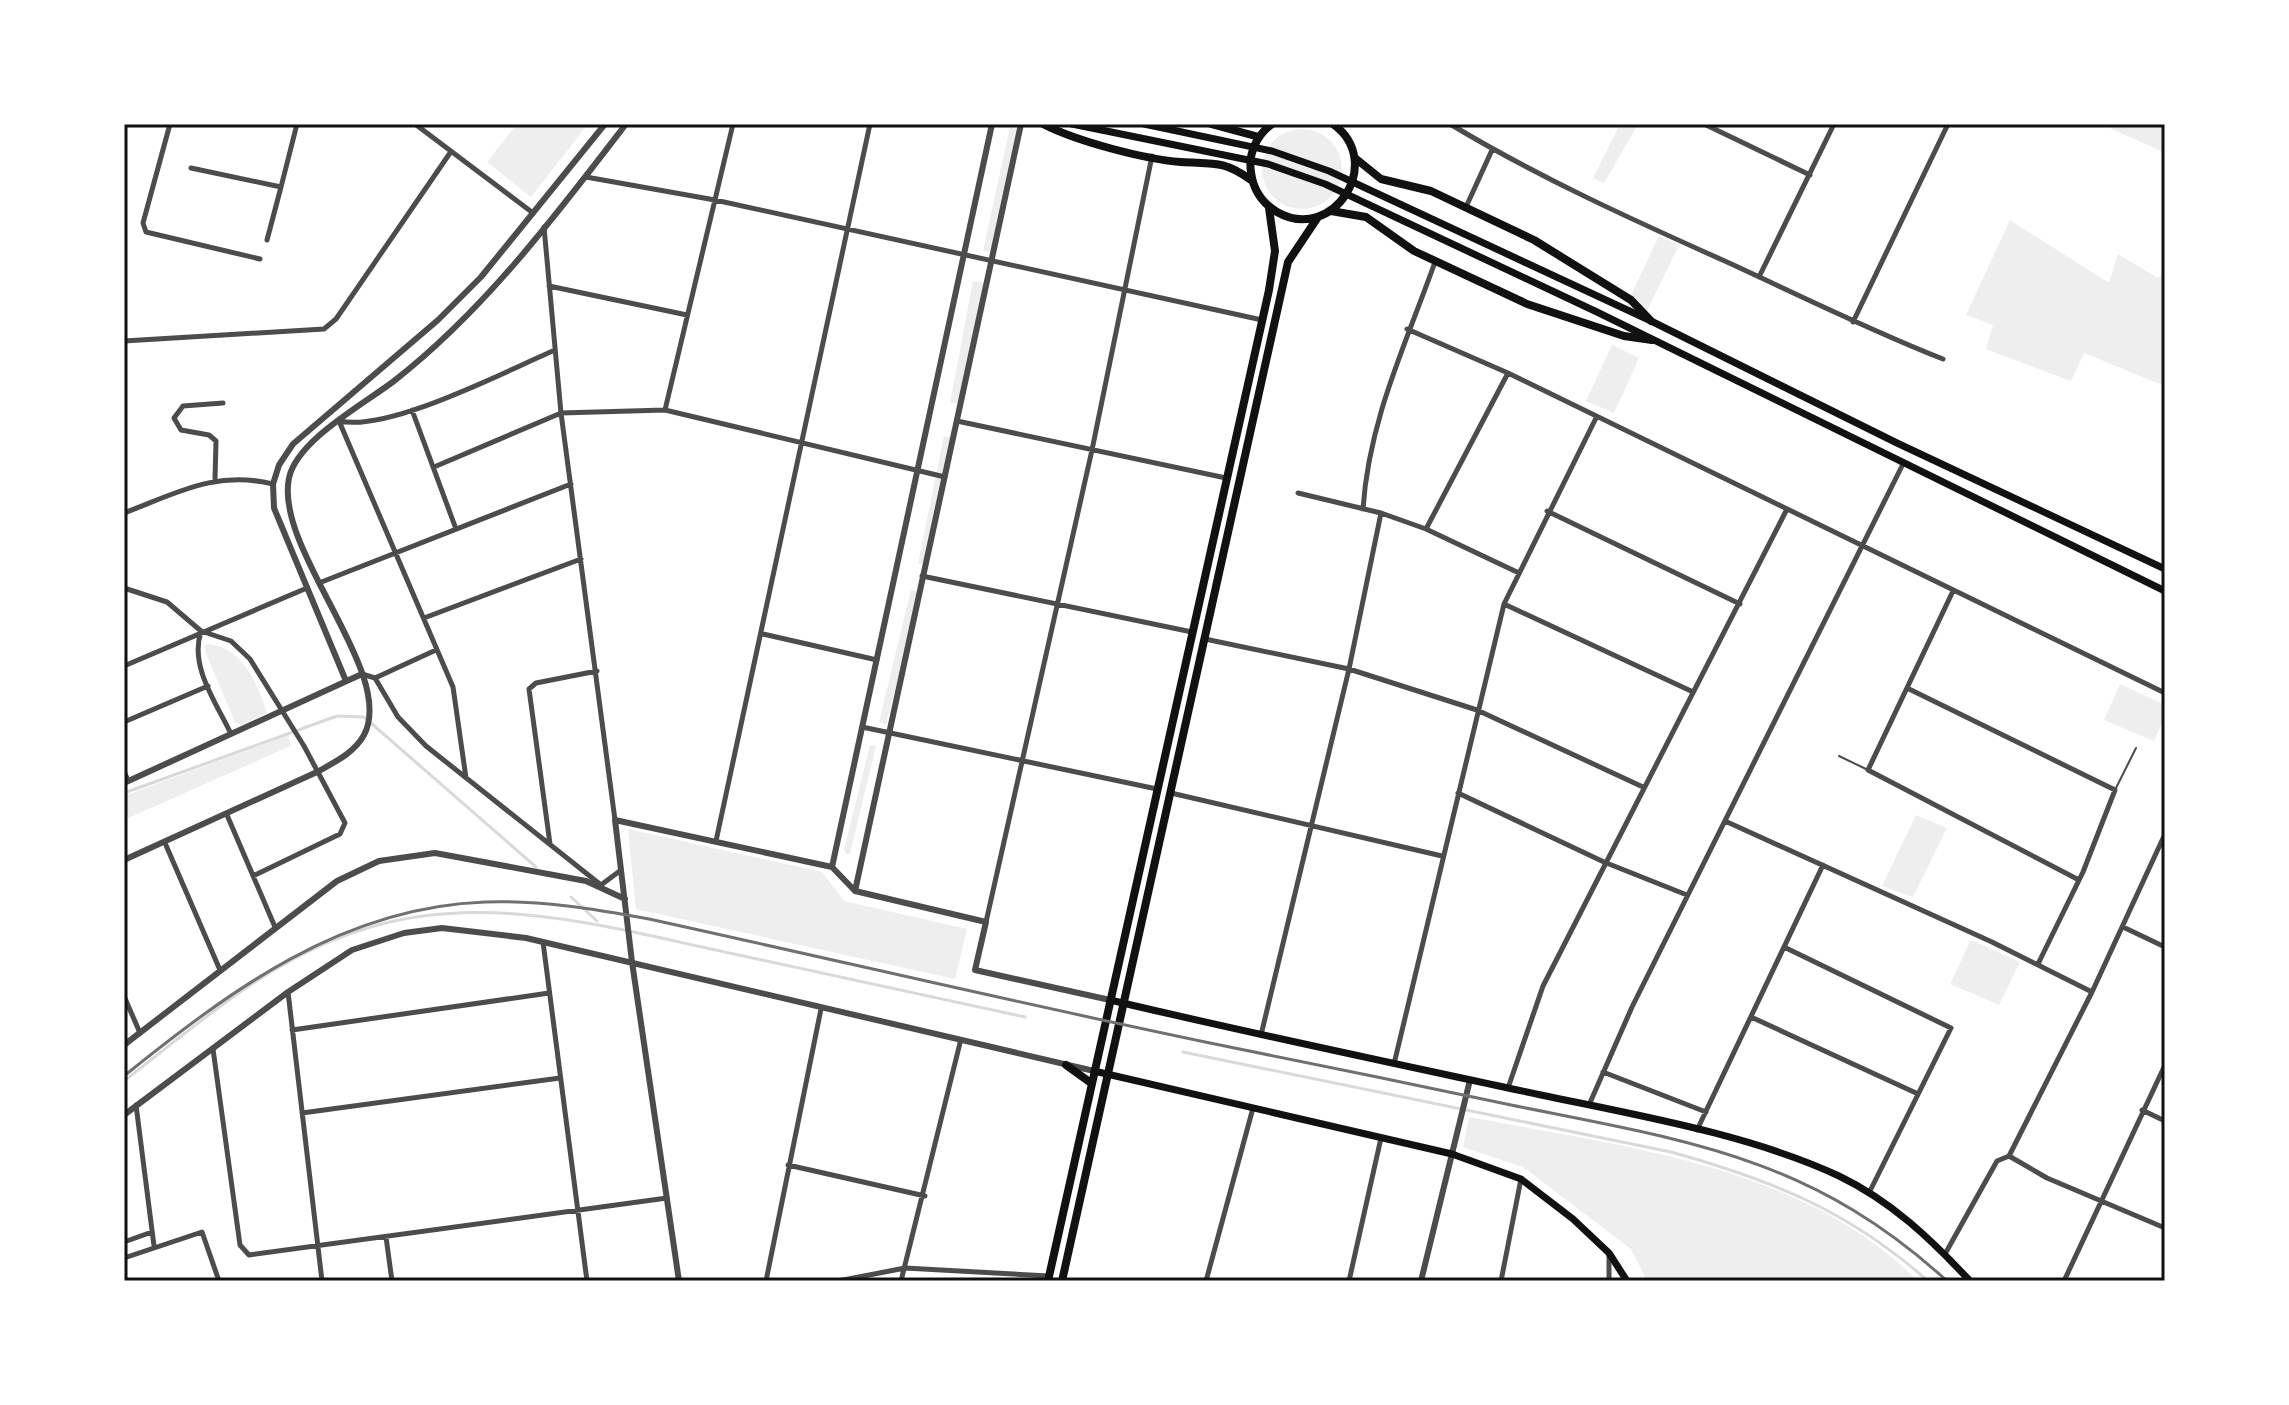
<svg xmlns="http://www.w3.org/2000/svg" width="2289" height="1405" font-family="'Roboto Condensed',sans-serif">
  <rect width="100%" height="100%" fill="#fff"/>
  <!-- green -->
  <path fill="#eee" d="M517 124H588L531 197 487 162Z
    M1620 124H1638L1604 183 1593 178Z
    M2101 124H2165V153Z
    M1010 127 1018 129 993 253 983 251Z
    M1262 169a40 40 0 1 1 80 0a40 40 0 1 1-80 0Z
    M2010 220 2109 283 2118 254 2158 278 2165 274V386L2084 353 2071 381 1986 349 1993 325 1966 315Z
    M1659 236 1679 245 1643 319 1624 310Z
    M973 281 984 283 959 403H950Z
    M1612 345 1639 358 1614 413 1586 401Z
    M944 436 953 438 926 565 918 564Z
    M911 590 921 592 886 724 879 722Z
    M209 644C244 649 257 683 267 713L241 725 235 722 207 656 204 646Z
    M2120 684 2165 705V716L2154 741 2104 720Z
    M288 735 291 745 286 748 124 820V796Z
    M870 745 876 746 850 854H847L844 850Z
    M1916 815 1947 828 1913 897 1882 886Z
    M628 829 822 872 844 901 967 929 955 979 636 909Z
    M1971 940 2020 962 1999 1005 1950 984Z
    M1469 1117C1623 1147 1801 1164 1918 1281H1647L1631 1249 1523 1167 1463 1147Z"/>
  <g fill="none" stroke-linecap="round" stroke-linejoin="round">
    <!-- stream -->
    <path stroke="#d9d9d9" stroke-width="3" d="M124 793 337 716 364 717 536 867
      M571 897 597 921
      M1183 1052 1671 1152C1772 1180 1849 1211 1928 1281
      M124 1081C198 1024 268 960 358 931 482 889 611 928 734 954 831 975 928 996 1025 1017"/>
    <!-- service -->
    <path stroke="#4c4c4c" stroke-width="2" d="M1839 756 1866 769
      M2115 790 2136 748"/>
    <!-- minor -->
    <path stroke="#4c4c4c" stroke-width="5" d="M170 124 143 223 146 232 260 259
      M415 124 533 213
      M1450 124C1538 177 1633 220 1727 262 1799 295 1869 330 1943 359
      M1704 124 1810 175
      M191 168 281 187 297 124
      M586 177 715 200 1262 320
      M1466 207 1492 150
      M544 227 561 413 615 820
      M267 240 281 187
      M1759 277 1834 124
      M549 286 687 315
      M1853 322 1948 124
      M1407 329 1508 373 2165 693
      M124 341 324 329 336 319 450 153
      M412 410 456 529
      M665 410 733 124
      M339 421 453 687 466 778
      M340 421C389 432 506 371 555 350
      M957 421 1226 478
      M434 467 561 413 665 410 945 477
      M215 479 216 441 209 435 181 430 174 418 183 406 223 403
      M1298 493 1381 513 1426 529 1519 573
      M1363 509C1369 419 1406 344 1435 262
      M1547 511 1740 604
      M124 513C177 493 216 470 273 484
      M1426 529 1508 373
      M922 576 1192 632
      M319 583 571 484
      M124 588 167 602 201 631
      M1953 591 1868 770 2079 880
      M1504 604 1691 691
      M424 618 581 559
      M201 631 231 641 250 659 304 746 345 823 340 834 253 876
      M201 632C189 666 217 704 231 734
      M763 634 877 660
      M1205 639 1349 669 1477 710 1643 787
      M124 666 307 588
      M362 674 375 678 398 717 426 746 601 885 621 870
      M375 678 436 650
      M1909 689 2115 790 2083 872 2038 964
      M124 722 208 686
      M862 727 1157 789
      M124 771 128 781
      M1171 793 1442 856
      M1458 793 1604 862 1687 895
      M227 815 275 927
      M1725 821 1992 942 2092 992
      M716 841 870 124
      M165 843 220 970
      M550 844 529 689 536 683 597 671
      M986 922 1092 450 1152 156
      M2123 927 2165 947
      M543 942 587 1281
      M1784 947 1951 1028 1869 1193
      M288 992 322 1281
      M124 996 140 1033
      M1751 1017 1916 1093
      M292 1030 549 993
      M1261 1035 1349 669 1381 513
      M213 1049 240 1245 249 1255 667 1198
      M1394 1064 1504 604 1596 418
      M1603 1072 1706 1112
      M1508 1088 1543 986 1786 511
      M136 1105 154 1246
      M1589 1105 1632 1007 1903 464
      M2142 1110 2165 1121
      M302 1113 560 1078
      M1697 1130 1823 865
      M2009 1156 2047 1178 2165 1228
      M788 1165 925 1196
      M386 1237 392 1281
      M124 1242 152 1232
      M1609 1254V1281
      M1945 1254 1997 1161 2009 1156 2092 992 2165 834
      M124 1258 202 1232 219 1281
      M766 1281 821 1009
      M838 1281 905 1268 1049 1276
      M901 1281 960 1043
      M1206 1281 1253 1108
      M1349 1281 1381 1138
      M1501 1281 1521 1179
      M2064 1281 2165 1065"/>
    <!-- tertiary -->
    <path stroke="#4c4c4c" stroke-width="6" d="M346 681 274 508 273 484 279 465 293 444 438 320 481 277 605 124
      M124 783 362 674
      M124 860 317 772C335 762 354 753 364 735 397 673 274 550 289 478 297 440 364 404 394 381 484 311 557 214 626 124
      M832 867 992 124
      M855 891 1021 124
      M124 1045 337 881 379 861 435 853 586 881 625 899
      M124 1115 288 992 352 950 404 933 442 928 526 938 1094 1071
      M679 1281 632 962 615 820 832 867 855 891 986 922 975 970 1110 1000
      M1421 1281 1470 1080"/>
    <!-- secondary -->
    <path stroke="#111" stroke-width="7" d="M1072 124 1268 164 1325 184 1597 312 2165 591
      M1144 124 1272 151 1329 171 1651 321 1897 443 2165 569
      M1110 1000C1253 1034 1397 1064 1541 1095 1636 1115 1752 1135 1839 1176 1891 1201 1931 1239 1970 1281
      M1094 1071 1452 1154 1521 1179 1573 1219 1609 1253 1627 1281"/>
    <!-- primary -->
    <path stroke="#111" stroke-width="8" d="M1043 124C1076 141 1143 159 1181 162 1213 164 1223 160 1251 180
      M1211 124 1259 137
      M1272 124C1257 135 1248 153 1251 172 1253 189 1262 203 1277 212 1333 244 1386 162 1333 124
      M1355 158 1381 179 1431 191 1534 240 1631 300 1651 321
      M1331 211 1366 217 1414 251 1527 304 1624 336 1652 340
      M1066 1065 1091 1083
      M1048 1281 1269 290 1275 251 1269 208
      M1062 1281 1288 262 1318 217"/>
    <!-- rail -->
    <path stroke="#707070" stroke-width="3" d="M124 1076C231 990 342 907 485 902 540 900 595 909 649 919 836 960 1022 1004 1210 1043 1310 1063 1411 1084 1511 1105 1685 1140 1810 1156 1947 1281"/>
  </g>
  <!-- border -->
  <rect width="2289" height="1405" fill="none" stroke="#ffffff" stroke-width="252"/>
  <rect x="126" y="126" width="2037" height="1153" fill="none" stroke="#111" stroke-width="3"/>
</svg>
